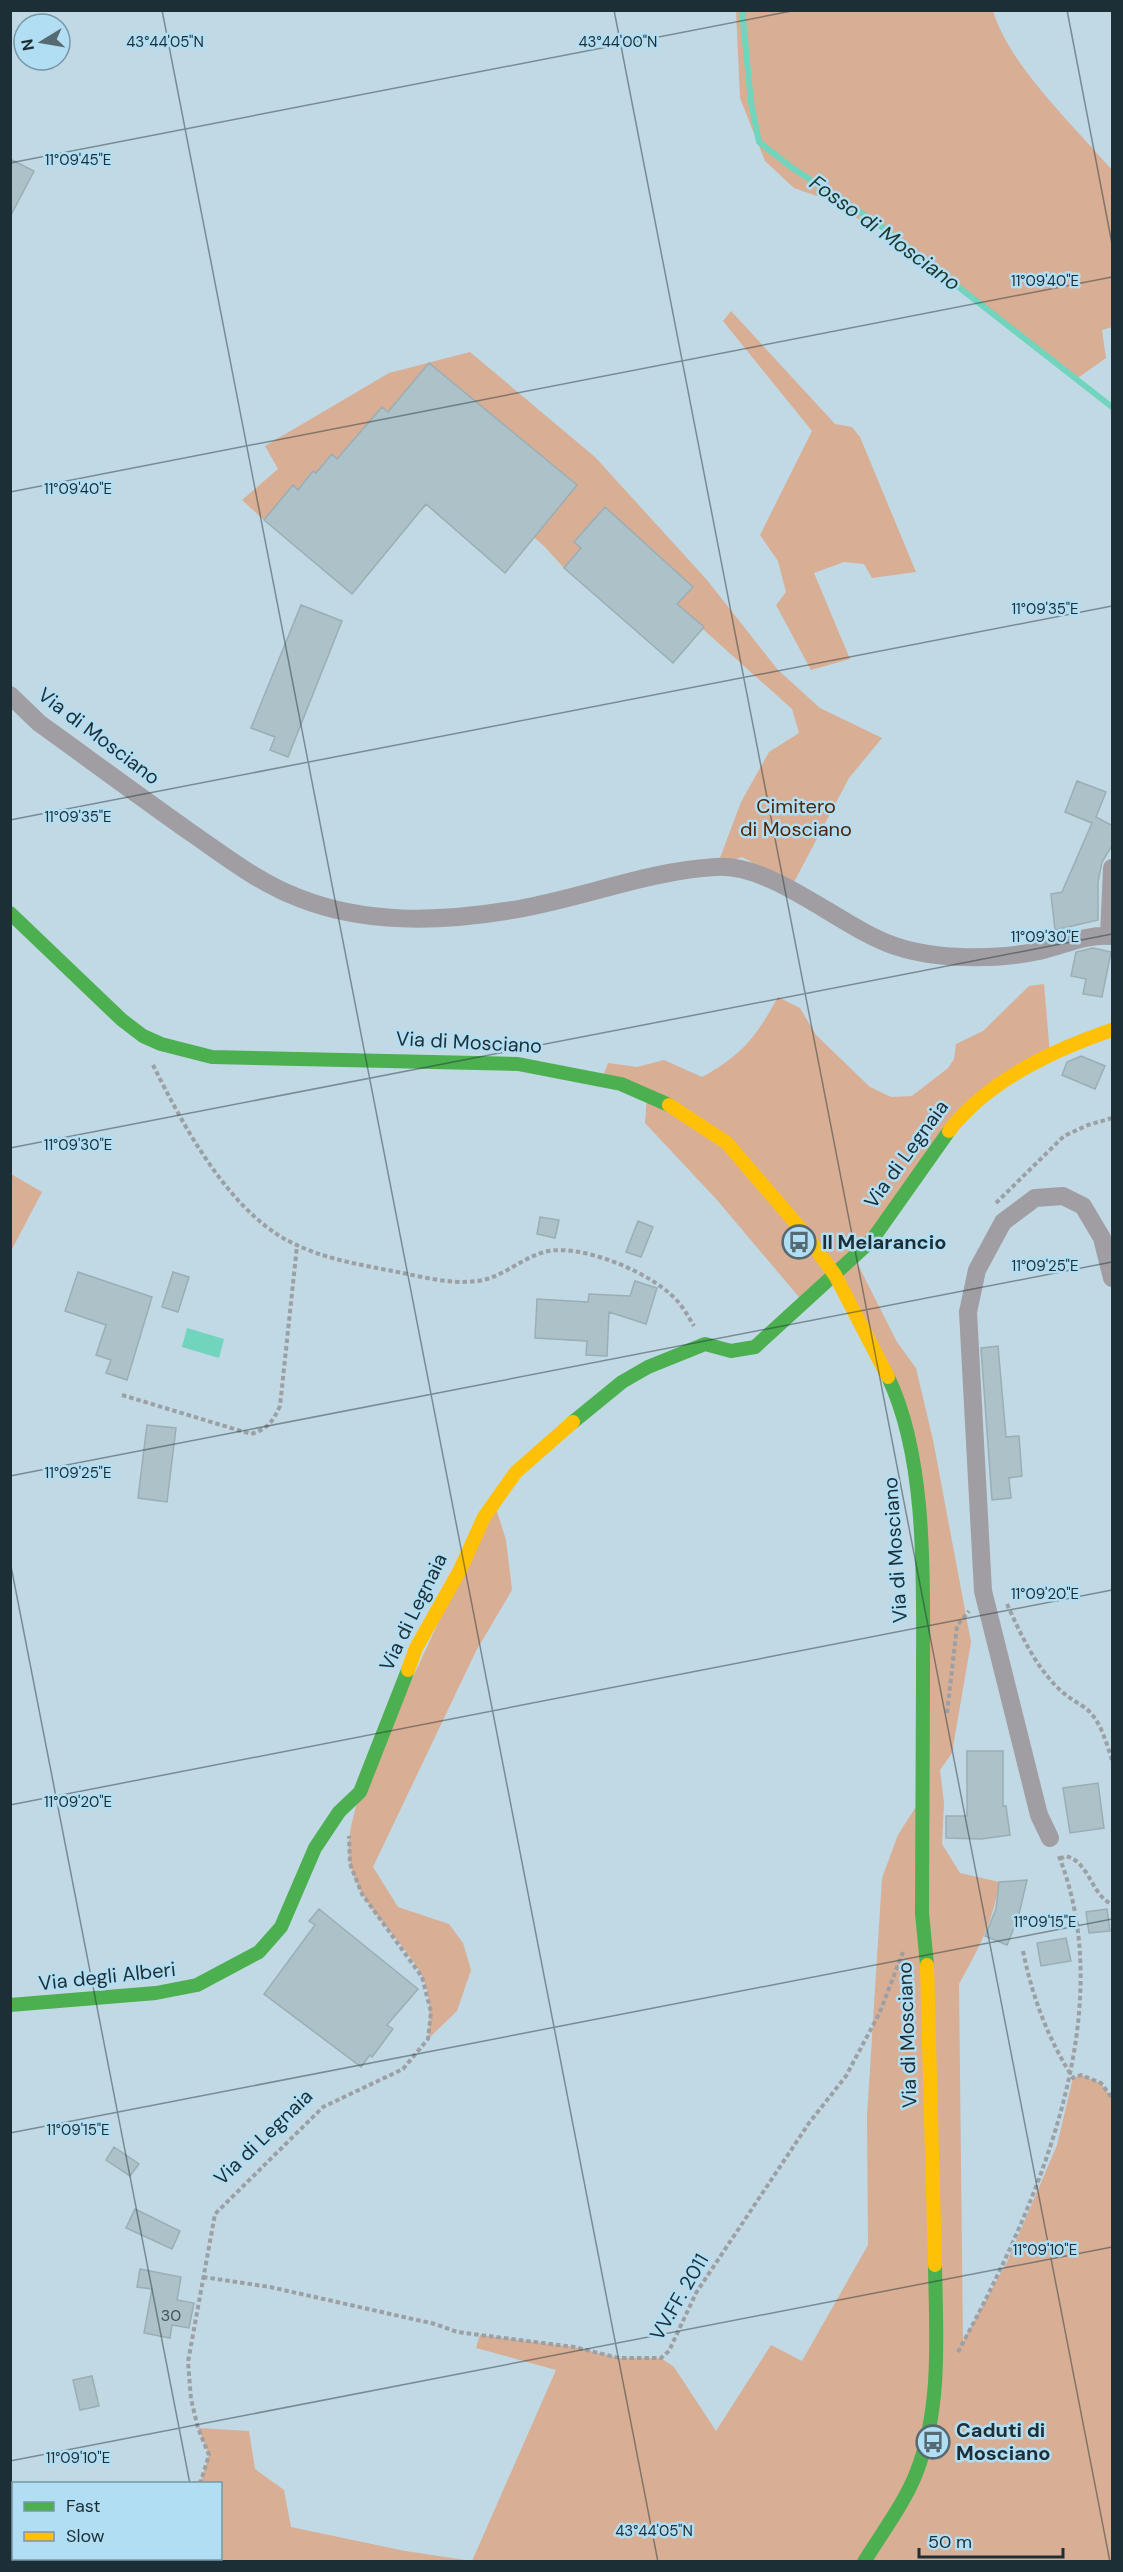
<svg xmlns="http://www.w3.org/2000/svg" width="1123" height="2572" font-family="'DM Sans',sans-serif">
  <rect width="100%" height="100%" fill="#c1d9e4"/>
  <!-- green -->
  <path fill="#d8ae95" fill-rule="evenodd" d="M736 11H993C1009 65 1075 127 1112 170V327L1102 330 1106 358 1075 380 878 224 858 219 837 203 794 188 765 161 740 98Z
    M731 311 835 424 852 427 860 437 916 572 872 578 864 564 844 562 814 573 850 659 811 670 776 605 786 592 778 561 760 535 812 431 723 321Z
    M470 352 595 457 707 580 778 670 820 708 882 738 849 778 793 884 742 857 717 866 741 802 769 752 799 733 792 709 588 526 574 541 581 548 564 568 544 546 382 407 353 442 427 505 422 510 347 450 338 460 320 468 402 534 396 539 313 471 300 486 383 555 381 559 293 486 264 520 242 500 278 469 265 446 389 373ZM429 363 577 485 395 405Z
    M1044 984 1050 1054 964 1111 854 1257 897 1342 916 1368 933 1440 971 1642 952 1753 940 1770 944 1803 942 1844 960 1873 999 1882C994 1920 978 1950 959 1984L963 2341 1007 2262 1057 2145 1073 2078 1081 2075 1101 2083 1112 2098V2561L117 2562 122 2558H220V2484L185 2483 201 2480 209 2455 198 2428 249 2431 255 2469 284 2490 291 2527 405 2551 472 2561 556 2370 476 2348 480 2335 574 2347 619 2358H661L674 2367 716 2431 771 2345 802 2361 868 2245 867 2116 882 1878 898 1835 922 1797 923 1582 899 1400 835 1275 804 1303 717 1200 645 1123 647 1095 602 1079 608 1063 637 1067 664 1060 702 1077C742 1055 756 1037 778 997L800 1008 816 1035 870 1087 891 1097 912 1096 948 1068 954 1059 956 1044 983 1031 1029 986Z
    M11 1174 42 1192 11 1251Z
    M494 1502 506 1540 512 1590 476 1651 373 1867 398 1907 449 1924 463 1943 471 1970 457 2011 428 2039C430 2018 431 1995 422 1976 402 1937 360 1908 350 1864 345 1840 354 1815 360 1792Z"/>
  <!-- water -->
  <path fill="#70d5bc" d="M187 1328 224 1339 219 1358 182 1347Z"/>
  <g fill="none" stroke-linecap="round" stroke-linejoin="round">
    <!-- stream -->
    <path stroke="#70d5bc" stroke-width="6" d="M742 10 751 102 759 142 791 167 878 224 1112 407"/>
  </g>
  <!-- building -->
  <path fill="#acc1c8" stroke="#99aeb5" stroke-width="1.5" d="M10 159 34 171 10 217Z
    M429 363 577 485 505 573 426 504 352 594 264 520 293 485 298 490 313 471 316 473 332 454 337 459 382 407 388 412Z
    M605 507 693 587 677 604 704 627 673 663 564 568 581 548 574 542Z
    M301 605 342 621 288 757 270 750 275 737 251 728Z
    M1077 781 1106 792 1096 817 1113 826V844L1102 862 1098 882V920L1055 930 1051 894 1062 892 1092 823 1065 812Z
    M1093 948 1111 952 1102 997 1083 994 1086 979 1071 976 1076 952Z
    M1081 1056 1105 1066 1095 1089 1062 1075 1067 1062Z
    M540 1217 559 1220 555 1238 537 1234Z
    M638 1221 653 1227 641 1257 626 1252Z
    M78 1272 152 1297 127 1380 106 1373 111 1360 96 1355 106 1325 65 1311Z
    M173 1272 189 1277 178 1312 162 1307Z
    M635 1281 657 1288 646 1324 609 1312 607 1356 586 1355 587 1341 535 1338 537 1299 588 1302 589 1294 630 1296Z
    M998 1346 1006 1437 1019 1436 1022 1476 1009 1478 1011 1498 992 1500 981 1348Z
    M147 1425 176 1428 167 1502 138 1498Z
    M967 1751H1003V1806H1006L1010 1835 981 1839 946 1838V1816H967Z
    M1098 1783 1104 1828 1070 1833 1063 1788Z
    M1027 1880 1018 1918 1007 1945 985 1936 996 1909 999 1882Z
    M319 1909 418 1989 387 2025 393 2029 372 2057 370 2055 361 2067 264 1994 315 1925 309 1921Z
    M1107 1909 1110 1931 1089 1933 1086 1912Z
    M1066 1938 1071 1961 1041 1966 1037 1943Z
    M114 2147 139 2164 130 2176 106 2160Z
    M135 2209 180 2231 172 2249 126 2228Z
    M140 2269 181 2277 177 2300 194 2303 189 2328 172 2325 170 2338 144 2333 152 2289 137 2287Z
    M92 2376 99 2406 80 2410 73 2380Z"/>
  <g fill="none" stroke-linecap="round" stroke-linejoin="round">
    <!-- path -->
    <path stroke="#9ca0a5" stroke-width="4" stroke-dasharray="4.5 3" stroke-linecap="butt" d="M153 1065C184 1127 232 1218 299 1246 327 1259 357 1264 387 1270 416 1275 448 1285 477 1281 502 1278 520 1259 544 1252 580 1242 656 1274 679 1303 685 1310 689 1318 694 1326
      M996 1203 1064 1136 1088 1125 1112 1118
      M122 1395 251 1434C268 1429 273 1421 280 1406L297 1246
      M1007 1604C1020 1633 1033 1661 1054 1684 1063 1694 1073 1700 1084 1707 1100 1718 1106 1742 1112 1760
      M947 1713 957 1626 969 1611
      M1060 1859 1065 1856C1089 1860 1092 1897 1112 1904
      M1023 1951C1032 1996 1048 2039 1073 2078L1081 2075 1101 2083 1112 2098
      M203 2277 270 2287 435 2324 457 2332 574 2347 619 2358H661L669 2351 696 2293 809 2123 846 2076 880 2012 903 1952
      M958 2352C1035 2210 1123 2014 1058 1854
      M200 2484 209 2455 198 2428 191 2399 188 2362 215 2214 323 2107 403 2069 428 2039 431 2012 422 1977 362 1894 350 1864 349 1836
      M117 2562 122 2558"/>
    <!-- street -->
    <path stroke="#a09ea3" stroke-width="18" d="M10 695 39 723C89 759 139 796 190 832 225 856 259 883 299 898 365 924 437 922 506 911 576 901 644 871 716 867 773 863 841 928 895 946 936 960 997 960 1039 951 1064 945 1086 934 1112 936
      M1109 936 1112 868
      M1050 1838 1039 1815 983 1591 968 1312 977 1270 1003 1222 1035 1198 1063 1196 1083 1206 1102 1238 1112 1278"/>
    <!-- fast -->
    <path stroke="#4caf50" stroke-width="14" d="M10 913 122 1020 143 1036 161 1044 212 1057 518 1064 621 1084 669 1105
      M888 1377C928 1460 923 1585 923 1677 922 1755 922 1834 922 1913L927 1965
      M573 1422 622 1382 648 1367 705 1344 731 1351 755 1347 872 1240 949 1131
      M10 2005 156 1993 197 1985 259 1952 281 1927 315 1848 339 1812 360 1792 408 1670
      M864 2562C881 2534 906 2501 917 2471 942 2407 936 2332 935 2265"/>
    <!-- slow -->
    <path stroke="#ffc107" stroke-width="14" d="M669 1105 727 1143 805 1234 835 1275 888 1377
      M949 1131C987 1081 1053 1050 1112 1030
      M408 1670 416 1648 460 1570 484 1517 516 1472 573 1422
      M927 1965 935 2265"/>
  </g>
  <!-- ticks -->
  <path fill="none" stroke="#1c2e36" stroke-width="1.5" stroke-opacity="0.45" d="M162 10 658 2562M614 10 1110 2562M1067 10 1112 244M10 163 797 10M10 492 1112 277M10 820 1112 606M10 1148 1112 934M10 1476 1112 1262M10 1561 190 2484M10 1805 1112 1590M10 2133 1112 1919M10 2461 1112 2247M204 2558 205 2562"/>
  <!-- icons -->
  <defs>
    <g id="bus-ring" transform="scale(1.725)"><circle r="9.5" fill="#b2def3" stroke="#566a73" stroke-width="1.5"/><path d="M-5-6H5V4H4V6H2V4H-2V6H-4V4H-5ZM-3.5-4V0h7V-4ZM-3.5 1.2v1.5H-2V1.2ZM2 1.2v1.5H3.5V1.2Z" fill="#566a73"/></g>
  </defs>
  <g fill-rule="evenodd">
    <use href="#bus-ring" x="799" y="1242"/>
    <use href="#bus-ring" x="933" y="2442"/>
  </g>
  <g text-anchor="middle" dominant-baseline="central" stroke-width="5" stroke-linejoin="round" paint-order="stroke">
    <!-- number labels -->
    <g font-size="16" fill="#41545b">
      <text x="171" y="2315">30</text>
    </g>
    <!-- street labels -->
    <g font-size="20" fill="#1c2e36" stroke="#b2def3">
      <text transform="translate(99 736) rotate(37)">Via di Mosciano</text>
      <text transform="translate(469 1042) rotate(3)">Via di Mosciano</text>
      <text transform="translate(906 1154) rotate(-54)">Via di Legnaia</text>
      <text transform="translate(895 1550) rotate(-94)">Via di Mosciano</text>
      <text transform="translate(413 1612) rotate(-64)">Via di Legnaia</text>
      <text transform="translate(107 1976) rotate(-6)">Via degli Alberi</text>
      <text transform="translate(907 2035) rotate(-92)">Via di Mosciano</text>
      <text transform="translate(263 2137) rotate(-44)">Via di Legnaia</text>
      <text transform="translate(679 2297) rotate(-60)">VV.FF. 2011</text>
    </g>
    <!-- park labels -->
    <g font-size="20" fill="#512507" stroke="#b2def3">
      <text x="796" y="806">Cimitero<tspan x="796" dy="23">di Mosciano</tspan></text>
    </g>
    <!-- poi labels -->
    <g font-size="20" font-weight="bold" fill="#1c2e36" stroke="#b2def3" text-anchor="start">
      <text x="822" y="1242">Il Melarancio</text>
      <text x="956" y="2430">Caduti di<tspan x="956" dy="23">Mosciano</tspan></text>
    </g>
    <!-- water labels -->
    <g font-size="21" font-style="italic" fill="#1d392f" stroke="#b2def3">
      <text transform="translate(885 233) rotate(36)">Fosso di Mosciano</text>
    </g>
  </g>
  <g font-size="15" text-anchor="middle" fill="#1c2e36" stroke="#b2def3" stroke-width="5" stroke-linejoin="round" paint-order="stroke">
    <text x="165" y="47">43°44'05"N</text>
    <text x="618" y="47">43°44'00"N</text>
    <text x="78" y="165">11°09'45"E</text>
    <text x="1045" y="286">11°09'40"E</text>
    <text x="78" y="494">11°09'40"E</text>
    <text x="1045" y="614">11°09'35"E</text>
    <text x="78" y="822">11°09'35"E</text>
    <text x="1045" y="942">11°09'30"E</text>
    <text x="78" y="1150">11°09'30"E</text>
    <text x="1045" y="1271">11°09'25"E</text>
    <text x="78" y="1478">11°09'25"E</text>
    <text x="1045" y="1599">11°09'20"E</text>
    <text x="78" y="1807">11°09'20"E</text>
    <text x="1045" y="1927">11°09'15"E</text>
    <text x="78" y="2135">11°09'15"E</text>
    <text x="1045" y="2255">11°09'10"E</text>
    <text x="78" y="2463">11°09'10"E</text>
    <text x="654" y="2536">43°44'05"N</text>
  </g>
  <!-- border -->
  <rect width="1123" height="2572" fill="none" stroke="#1c2e36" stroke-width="24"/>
  <!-- legend -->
  <rect x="12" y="2482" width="210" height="78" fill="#b2def3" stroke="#7698a7" stroke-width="1.5"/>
  <rect x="24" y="2502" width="30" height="9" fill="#4caf50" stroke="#7698a7" stroke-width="1.5"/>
  <text x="66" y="2512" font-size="18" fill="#1c2e36">Fast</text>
  <rect x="24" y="2532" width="30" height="9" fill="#ffc107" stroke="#7698a7" stroke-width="1.5"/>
  <text x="66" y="2542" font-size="18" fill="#1c2e36">Slow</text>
  <!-- north arrow -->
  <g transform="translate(42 42) rotate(259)"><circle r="28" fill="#b2def3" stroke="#7698a7" stroke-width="1.5"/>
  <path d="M0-4.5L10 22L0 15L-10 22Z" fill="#566a73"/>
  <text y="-9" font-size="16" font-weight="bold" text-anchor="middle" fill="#1c2e36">N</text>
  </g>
  <!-- scale -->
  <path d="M919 2548v9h144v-9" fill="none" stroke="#1c2e36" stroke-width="3"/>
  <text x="928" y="2548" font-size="18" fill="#1c2e36" stroke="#b2def3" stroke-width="4.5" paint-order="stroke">50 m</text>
</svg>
